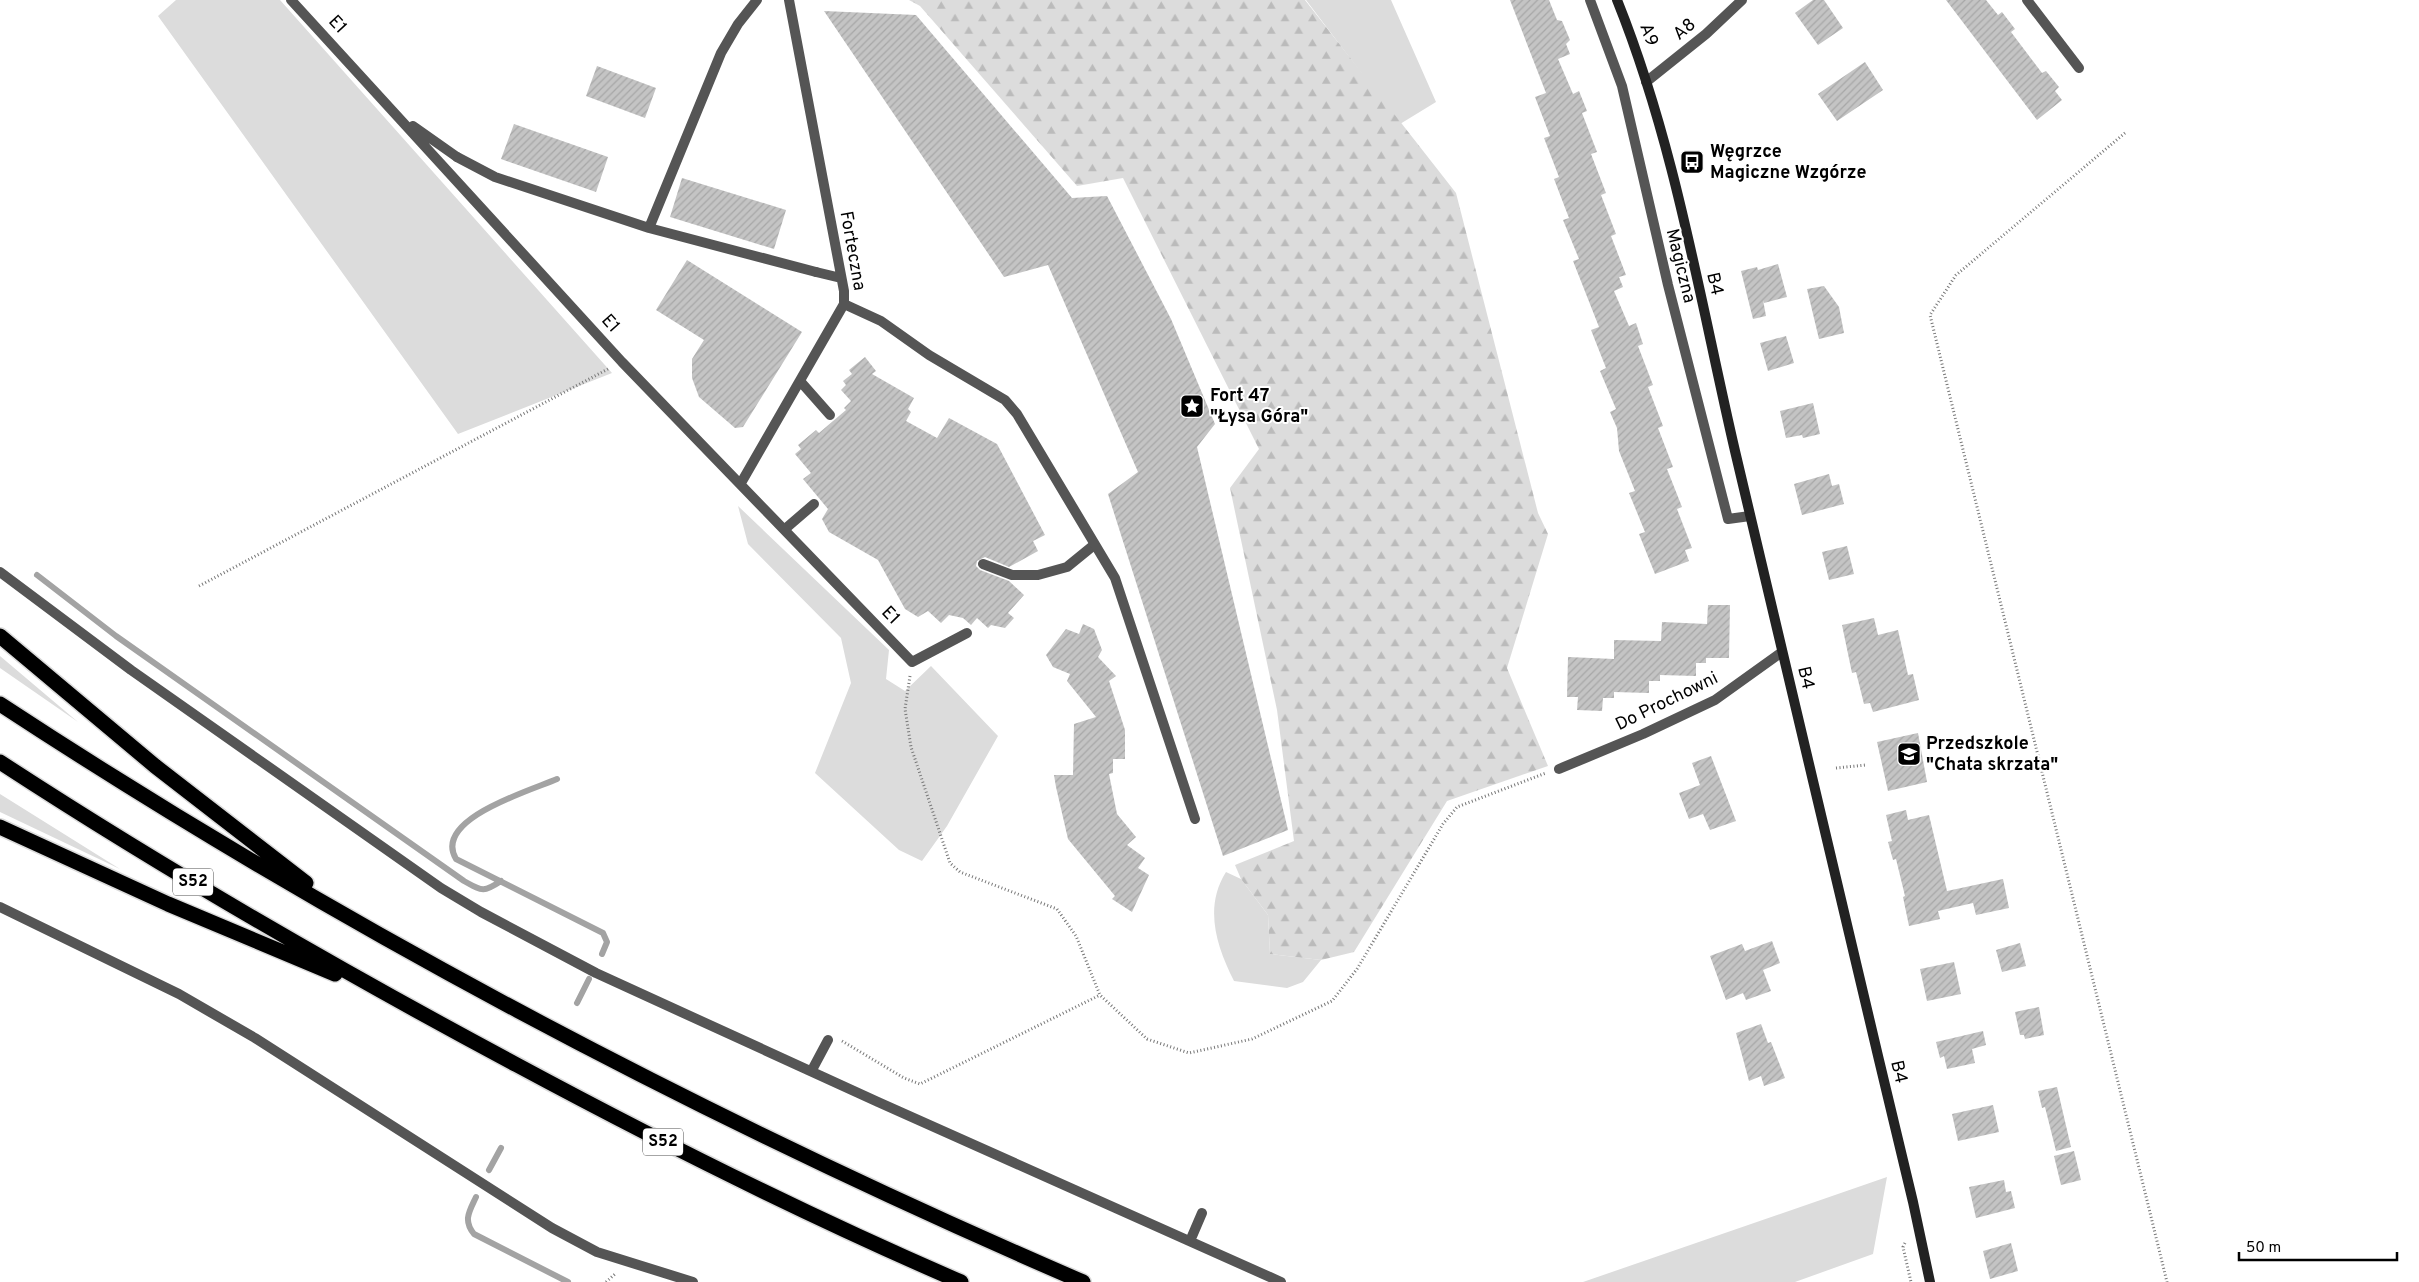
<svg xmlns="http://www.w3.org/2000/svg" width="2419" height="1282" font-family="Overpass,sans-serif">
  <defs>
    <pattern id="forest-firs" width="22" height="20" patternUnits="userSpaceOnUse" patternTransform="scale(1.25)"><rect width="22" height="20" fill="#dcdcdc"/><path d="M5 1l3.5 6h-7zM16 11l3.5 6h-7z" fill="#bbb"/></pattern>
    <pattern id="building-hatch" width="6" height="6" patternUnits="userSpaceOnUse" patternTransform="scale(1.25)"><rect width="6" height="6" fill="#c4c4c4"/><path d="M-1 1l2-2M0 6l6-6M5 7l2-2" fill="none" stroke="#a7a7a7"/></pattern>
  </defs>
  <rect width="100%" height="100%" fill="#fff"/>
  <!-- grass -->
  <path fill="#dcdcdc" d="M176 0H280L612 373 458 434 158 16Z
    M1306 0H1391L1436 102 1400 124Z
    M738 506 889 650 886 679 905 691 931 666 998 736 947 826 922 861 899 850 815 773 851 683 841 638 748 544Z
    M0 656 78 722 0 668Z
    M0 794 120 869 0 812Z
    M1226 872 1241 879 1268 915 1270 954 1321 960 1303 982 1287 988 1234 981C1216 945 1204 907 1226 872Z
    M1887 1177 1873 1254 1795 1282H1583Z"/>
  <!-- forest -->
  <path fill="url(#forest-firs)" d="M909 0H1305L1456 193 1538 513 1548 534 1507 668 1548 766 1447 801 1354 952 1321 960 1270 954 1268 915 1241 879 1235 865 1294 841 1277 710 1230 488 1259 449 1123 178 1077 186 920 6Z"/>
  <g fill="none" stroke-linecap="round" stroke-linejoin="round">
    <!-- stream -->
    <path stroke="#a3a3a3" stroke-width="6" d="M37 575 116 636 464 881C482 891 483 893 501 881
      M557 779C532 790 432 819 456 859L603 933 607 942 602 954
      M577 1003 589 979
      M489 1170 501 1148
      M476 1197C469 1212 463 1220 474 1234L568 1282"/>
  </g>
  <!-- building -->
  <path fill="url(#building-hatch)" d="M1510 0H1549L1557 20 1562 21 1570 40 1566 44 1570 54 1558 59 1573 94 1579 91 1587 111 1582 113 1597 152 1591 154 1606 193 1601 195 1616 234 1611 236 1626 275 1619 277 1623 287 1614 291 1629 326 1636 323 1643 344 1638 346 1653 385 1648 387 1663 426 1658 428 1673 467 1667 469 1682 507 1677 509 1692 548 1685 550 1689 561 1655 574 1639 534 1645 532 1629 493 1635 491 1619 451 1617 428 1610 412 1616 409 1600 371 1606 368 1591 330 1599 327 1573 261 1579 259 1563 220 1569 218 1554 179 1559 177 1544 138 1550 136 1535 97 1546 93Z
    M1813 0H1824L1843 28 1818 45 1795 13Z
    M1946 0H1986L1998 15 2002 12 2015 29 2011 32 2042 73 2046 71 2059 87 2055 91 2062 100 2037 120Z
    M824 11 916 15 1072 198 1107 196 1171 319 1215 424 1197 447 1288 830 1223 856 1108 494 1138 472 1048 265 1004 277Z
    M1865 62 1883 90 1837 121 1818 94Z
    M597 66 656 88 645 118 586 96Z
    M514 124 608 157 596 192 501 159Z
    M682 178 786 210 774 249 670 217Z
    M687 260 802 332 743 427 735 428 699 397 692 378V359L704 340 656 310Z
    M1778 264 1787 297 1764 303 1763 300 1766 316 1753 319 1741 271 1757 267 1758 270Z
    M1824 286 1839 307 1844 333 1819 339 1807 289Z
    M1786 336 1794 363 1768 371 1760 343Z
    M865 357 876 371 872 374 914 398 908 409 911 412 906 421 937 438 949 418 997 444 1045 535 1033 541 1038 551 1009 567 985 557 977 561 976 566 980 570 1009 581 1024 595 1008 613 1014 618 1005 628 991 625 988 628 977 618 971 625 963 618 949 615 941 623 928 611 918 617 905 609 878 560 829 532 822 519 828 509 803 479 811 473 795 454 801 449 798 445 816 430 819 433 846 410 844 408 851 401 841 390 846 385 843 381 852 374 849 370Z
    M1813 403 1820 434 1803 438 1802 435 1786 438 1780 411Z
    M1829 474 1832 486 1839 484 1844 504 1802 515 1794 484Z
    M1847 546 1854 574 1829 580 1822 552Z
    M1708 605H1730L1729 658H1706V663H1696V676L1660 675V681H1649V693L1614 692V698H1603L1602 711 1577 710 1578 697H1567L1568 657 1614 659V640L1661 641 1662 622 1707 624Z
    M1874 618 1878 635 1898 630 1908 675 1913 674 1919 700 1873 712 1870 703 1864 704 1856 672 1852 673 1842 625Z
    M1083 624 1094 629 1102 650 1098 657 1116 676 1109 681 1125 730V759H1113V773L1109 774 1117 814 1136 837 1127 845 1145 858 1138 868 1149 875 1132 912 1112 899 1115 896 1068 839 1056 787 1054 775H1073L1074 724 1096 717 1067 681 1070 674 1053 667 1046 655 1066 629 1079 634Z
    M1918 733 1927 782 1888 791 1877 742Z
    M1711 756 1736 821 1710 830 1703 814 1689 819 1679 793 1700 785 1692 763Z
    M1906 810 1908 820 1929 815 1947 891 2003 879 2009 908 1976 915 1973 903 1938 911 1940 919 1909 926 1903 897 1905 896 1896 859 1893 860 1888 842 1892 841 1886 815Z
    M1772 941 1780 963 1763 970 1771 991 1746 1000 1743 993 1726 1000 1710 956 1742 944 1745 951Z
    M2020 943 2026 966 2002 972 1996 950Z
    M1954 962 1961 994 1927 1001 1920 969Z
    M2039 1007 2044 1035 2025 1039 2024 1035H2020L2015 1012Z
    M1761 1024 1768 1043 1771 1042 1785 1078 1764 1086 1761 1076 1749 1081 1736 1033Z
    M1983 1031 1986 1045 1972 1049 1975 1063 1947 1069 1944 1056 1940 1058 1936 1042Z
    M2057 1087 2071 1147 2056 1151 2045 1107 2042 1108 2038 1091Z
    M1993 1105 1999 1132 1958 1141 1952 1114Z
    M2074 1151 2081 1180 2061 1185 2054 1156Z
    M2004 1180 2006 1192 2011 1191 2015 1208 1976 1218 1969 1187Z
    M2011 1243 2018 1271 1990 1279 1983 1251Z"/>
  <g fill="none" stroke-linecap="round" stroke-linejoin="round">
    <!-- highway casing -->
    <g stroke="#dbdbdb" stroke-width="18">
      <path id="highway" d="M0 636 155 766 306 883
        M0 704C343 929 707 1120 1083 1282
        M0 762C167 871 341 971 517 1065 662 1143 810 1217 961 1282
        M0 827 168 904 335 974"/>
    </g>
    <!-- path -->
    <path stroke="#777" stroke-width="3" stroke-dasharray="1 2.5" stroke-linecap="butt" d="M2125 133 1956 275 1930 315 2167 1282
      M199 586 608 369
      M910 676 905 709 911 747 950 863 960 872 1057 909 1076 936 1100 995 1147 1039 1189 1053 1252 1039 1332 1001 1357 969 1443 824 1457 807 1546 773
      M1836 768 1866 765
      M842 1041 904 1078 920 1084 1100 995
      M1905 1243 1903 1247 1911 1282
      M606 1282 615 1274"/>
    <!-- lane -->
    <path stroke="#555" stroke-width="10" d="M2027 0 2079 68
      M457 157 495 177 649 228 816 272
      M649 228 721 53 738 24 757 0
      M785 529 814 504
      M983 564 1012 575H1038L1067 567 1094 545
      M0 907 179 994 255 1038 552 1228 597 1252 693 1282"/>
    <!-- street -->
    <path stroke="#555" stroke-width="10" d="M291 0 622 362 912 662 967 633
      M1590 0 1622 86 1668 285 1728 519 1750 516
      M1646 82 1706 34 1742 0
      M413 126 457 157
      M816 272 841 278
      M844 304 881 321 929 355 1005 400 1017 414 1115 578 1195 819
      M800 381 830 415
      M741 483 844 304V291L789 0
      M0 572 131 670 441 888 481 912 596 973 878 1102 1281 1282
      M1559 769 1643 734 1715 700 1782 652
      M812 1070 828 1040
      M1190 1241 1202 1213"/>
    <!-- secondary -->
    <path stroke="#222" stroke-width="10" d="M1617 0C1675 144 1700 300 1735 451 1794 702 1853 952 1913 1202L1930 1282"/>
    <!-- highway -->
    <use href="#highway" stroke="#000" stroke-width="15"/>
  </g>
  <!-- icons -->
  <defs>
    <g id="bus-square" transform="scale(1.25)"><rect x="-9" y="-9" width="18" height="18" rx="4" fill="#000" stroke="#fff"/><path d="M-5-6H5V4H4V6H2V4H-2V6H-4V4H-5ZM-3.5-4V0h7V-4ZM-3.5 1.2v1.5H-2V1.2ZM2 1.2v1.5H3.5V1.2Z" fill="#fff"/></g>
    <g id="sight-square" transform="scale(1.25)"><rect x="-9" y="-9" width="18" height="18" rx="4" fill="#000" stroke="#fff"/><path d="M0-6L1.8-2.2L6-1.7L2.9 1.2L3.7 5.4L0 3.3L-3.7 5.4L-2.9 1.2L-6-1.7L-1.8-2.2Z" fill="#fff"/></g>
    <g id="school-square" transform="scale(1.25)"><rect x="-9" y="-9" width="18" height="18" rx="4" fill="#000" stroke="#fff"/><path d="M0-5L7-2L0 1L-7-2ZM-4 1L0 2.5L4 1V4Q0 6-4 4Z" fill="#fff"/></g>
  </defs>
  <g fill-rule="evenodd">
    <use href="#bus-square" x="1692" y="162"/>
    <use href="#sight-square" x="1192" y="406"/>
    <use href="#school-square" x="1909" y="754"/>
  </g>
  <g text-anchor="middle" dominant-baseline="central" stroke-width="4" stroke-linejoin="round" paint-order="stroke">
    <!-- shield labels -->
    <g fill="#fff" stroke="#4c4c4c" stroke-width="1">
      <rect x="173" y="868.5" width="40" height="27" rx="4"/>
      <rect x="643" y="1128.5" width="40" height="27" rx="4"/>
    </g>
    <g font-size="16" font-weight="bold" fill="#000">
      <text x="193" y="882">S52</text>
      <text x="663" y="1142">S52</text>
    </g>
    <!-- street labels -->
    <g font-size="18" fill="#000" stroke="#fff">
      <text transform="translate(337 25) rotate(47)">E1</text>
      <text transform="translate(1685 30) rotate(-40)">A8</text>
      <text transform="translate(1648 35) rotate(71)">A9</text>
      <text transform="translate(852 251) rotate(80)">Forteczna</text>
      <text transform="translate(1680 266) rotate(76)">Magiczna</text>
      <text transform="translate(1714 284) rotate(77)">B4</text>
      <text transform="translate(610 324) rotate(48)">E1</text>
      <text transform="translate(890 616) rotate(46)">E1</text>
      <text transform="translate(1805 678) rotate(77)">B4</text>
      <text transform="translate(1667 702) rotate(-26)">Do Prochowni</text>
      <text transform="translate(1898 1072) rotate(77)">B4</text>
    </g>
    <!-- poi labels -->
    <g font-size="18" font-weight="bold" fill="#000" stroke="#fff" text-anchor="start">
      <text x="1710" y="152">Węgrzce<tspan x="1710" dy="21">Magiczne Wzgórze</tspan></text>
      <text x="1210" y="396">Fort 47<tspan x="1210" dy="21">"Łysa Góra"</tspan></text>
      <text x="1926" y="744">Przedszkole<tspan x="1926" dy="21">"Chata skrzata"</tspan></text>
    </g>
  </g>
  <!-- scale -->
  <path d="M2239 1252v8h158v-8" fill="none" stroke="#000000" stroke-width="2.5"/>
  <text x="2246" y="1252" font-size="15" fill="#000000" stroke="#ffffff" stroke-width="4" paint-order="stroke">50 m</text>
</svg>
